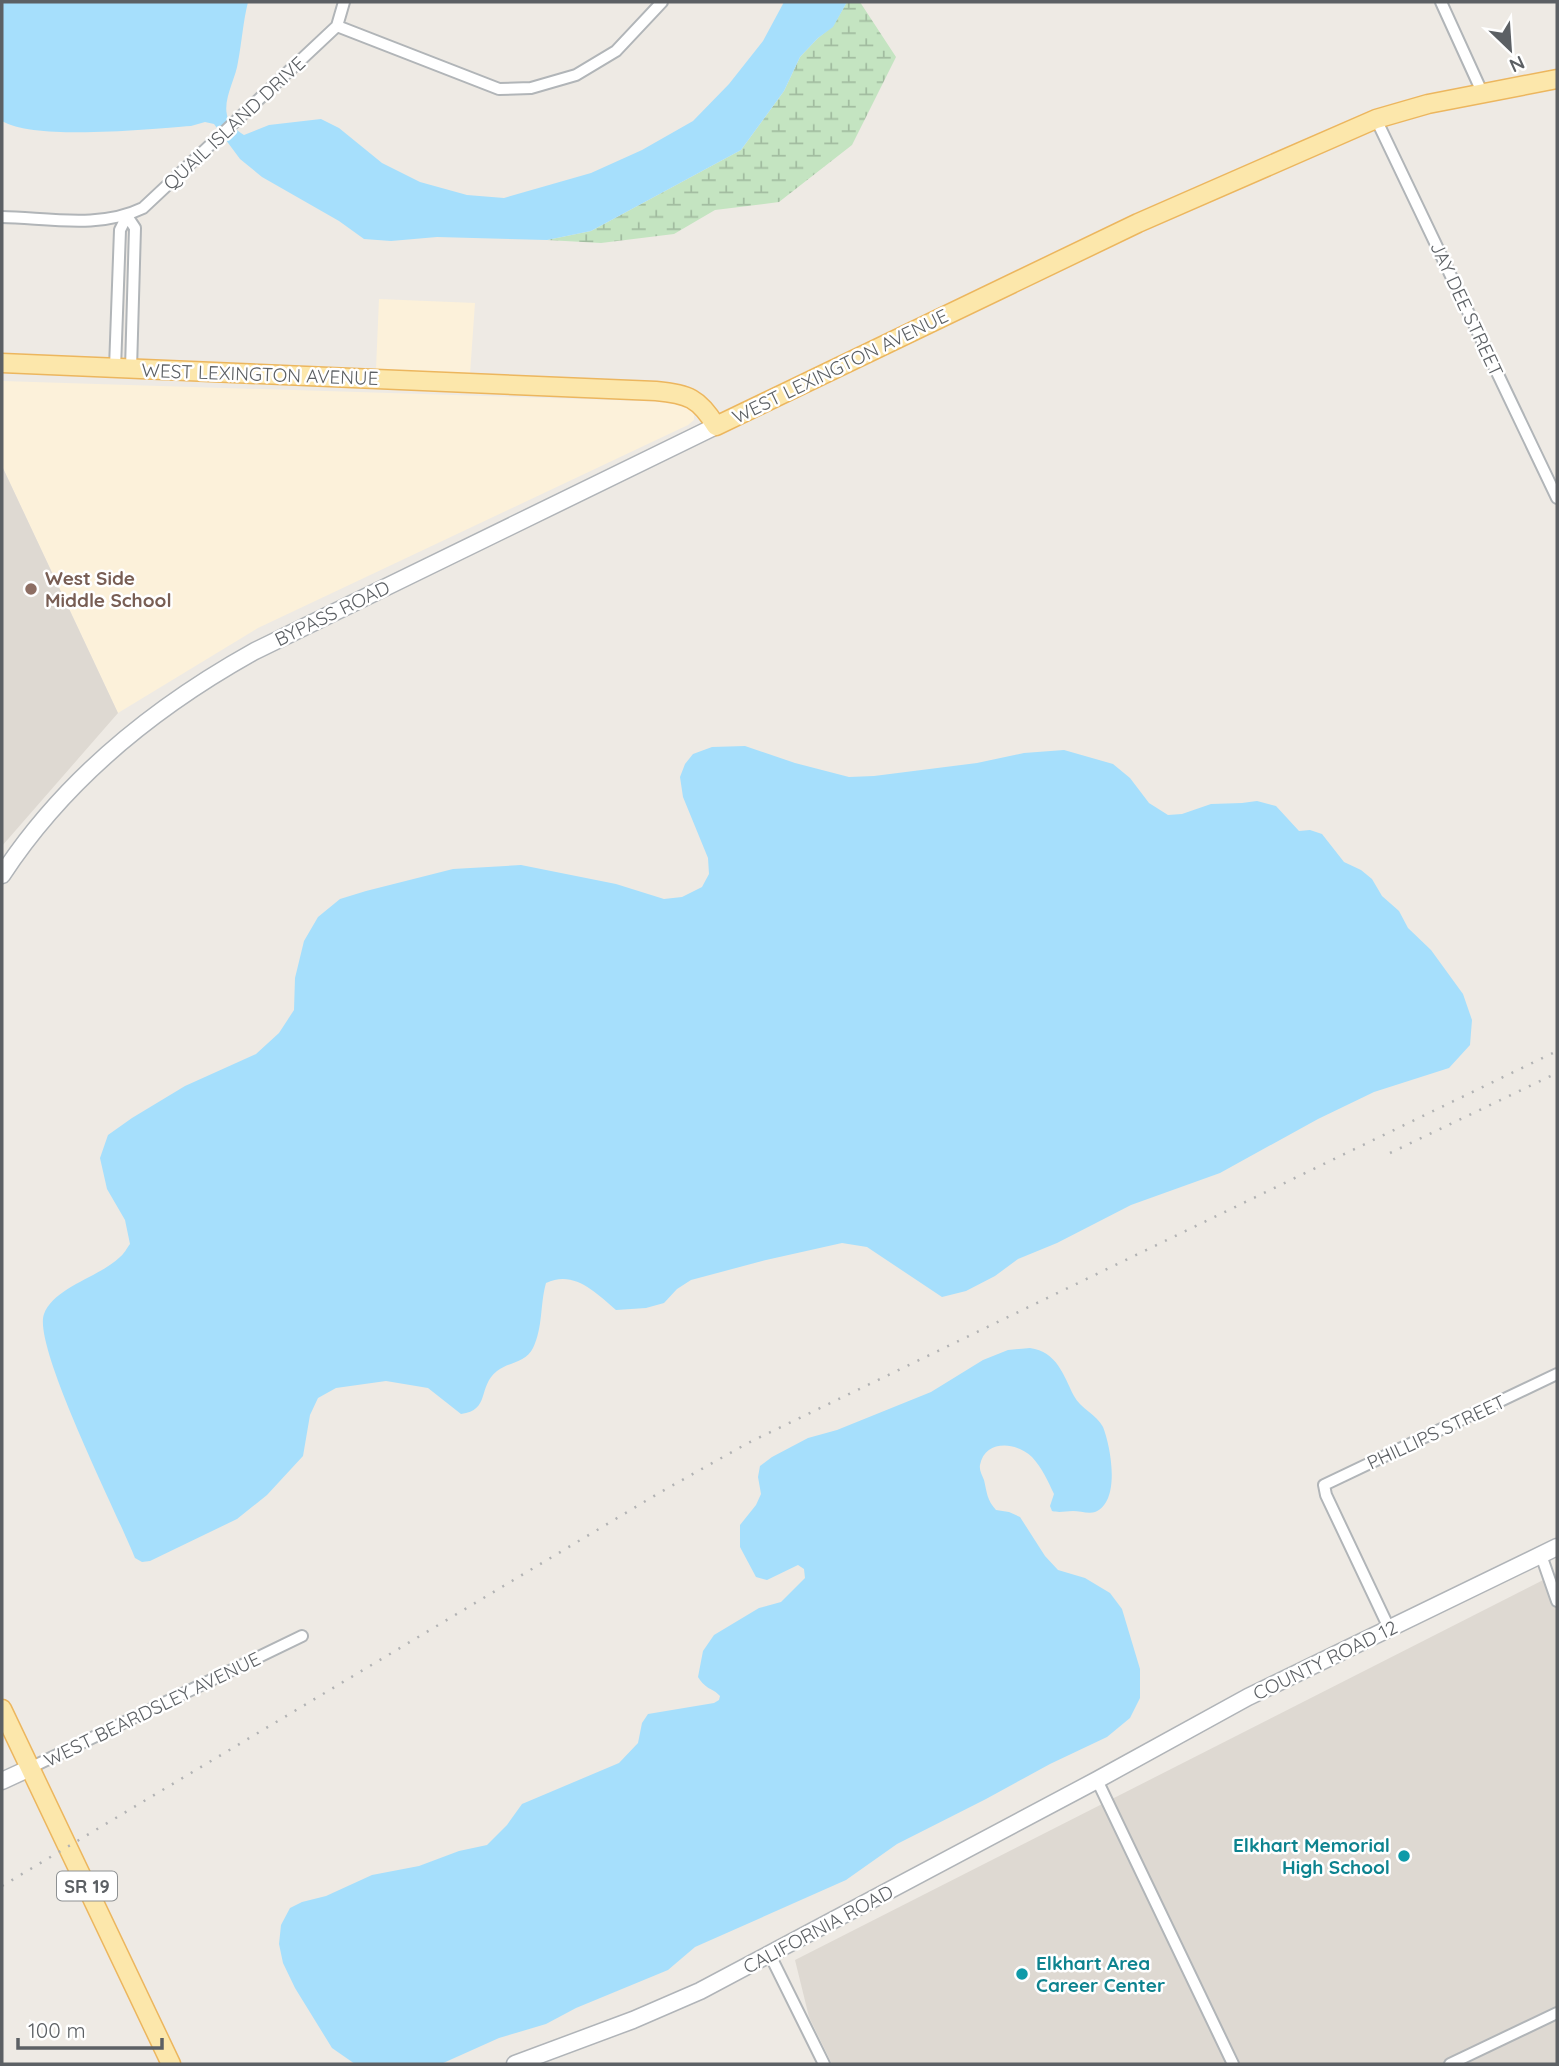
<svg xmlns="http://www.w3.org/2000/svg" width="1559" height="2066" font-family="Quicksand,sans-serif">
  <defs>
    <pattern id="wetland-marsh" width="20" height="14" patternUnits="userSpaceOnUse" patternTransform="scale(1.75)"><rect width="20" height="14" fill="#c4e4c1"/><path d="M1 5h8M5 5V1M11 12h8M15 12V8" fill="none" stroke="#a2bca0"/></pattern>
  </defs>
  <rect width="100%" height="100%" fill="#eeeae4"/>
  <!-- commercial -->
  <path fill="#fcf1da" d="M379 299 475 303 470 374 376 369Z
    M2 381 675 402 690 408 694 414V420L688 425 258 628 118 713 2 466Z"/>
  <!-- education -->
  <path fill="#ded9d2" d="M2 466 118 713 2 846Z
    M1557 1573V2064H832L809 2017 795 1960Z"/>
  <!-- wetland -->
  <path fill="url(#wetland-marsh)" d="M847 2H860L896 57 852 145 779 202 715 210 674 234 601 243 547 240 591 231 741 150 784 91 800 57 818 38 833 26Z"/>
  <!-- water -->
  <path fill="#a6dffc" d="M2 2H248C243 22 242 41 238 62 236 78 223 99 227 115 228 123 237 131 244 135L269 125 321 119 339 128 382 163 420 182 467 195 504 198 591 173 642 150 693 121 729 84 763 41 784 2H847L833 27 818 38 800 57 784 91 741 150 591 231 547 240 437 237 391 241 364 239 339 221 262 177 240 159 214 124 205 122 191 126C149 129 36 141 2 121Z
    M745 746 795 763 849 777 874 776 977 763 1024 753 1064 750 1113 764 1130 778 1149 803 1168 815 1182 814 1211 804 1242 803 1257 801 1276 806 1299 831 1310 830 1322 834 1344 862 1361 870 1372 879 1382 896 1399 911 1408 928 1431 950 1463 994 1472 1020 1470 1045 1449 1068 1374 1092 1318 1119 1220 1173 1131 1205 1057 1243 1018 1259 995 1276 966 1291 942 1297 867 1247 842 1243 766 1260 691 1280 677 1289 664 1303 646 1308 616 1310C595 1292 574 1270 546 1283 540 1304 543 1328 533 1348 526 1363 508 1362 497 1371 477 1387 491 1410 461 1414L428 1388 386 1381 336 1388 318 1398 310 1415 303 1456 267 1495 237 1519 150 1561 142 1562 135 1558C119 1517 32 1346 44 1314 54 1287 100 1277 120 1257 124 1254 127 1248 130 1244L125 1220 107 1189 100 1158 108 1135 132 1118 185 1086 256 1054 279 1033 294 1010 295 978 304 941 318 917 340 899 366 891 453 869 521 865 616 884 664 899 682 897 702 887 709 874 708 858 683 797 680 777 685 764 693 754 712 747Z
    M1030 1348C1057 1352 1063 1374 1074 1396 1080 1408 1097 1415 1103 1427 1111 1447 1121 1502 1095 1512 1089 1514 1079 1511 1073 1511 1065 1511 1060 1513 1052 1511L1050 1506 1054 1494C1048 1481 1042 1468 1032 1457 1017 1442 985 1439 980 1465 979 1470 982 1475 984 1480 987 1493 987 1500 996 1510L1009 1512 1020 1517 1045 1556 1058 1570 1085 1578 1110 1593 1122 1609 1140 1669V1698L1130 1718 1107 1737 1050 1764 986 1799 897 1844 846 1880 695 1947 668 1970 576 2008 546 2024 499 2038 441 2064H355L332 2048 295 1988 283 1963 279 1944 281 1925 290 1908 302 1902 326 1896 372 1875 419 1866 459 1851 487 1845 507 1825 522 1804 619 1763 638 1743 642 1723 648 1714 714 1703 719 1700 720 1696C712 1687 707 1691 698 1677L703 1651 714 1635 759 1608 781 1602 805 1578 804 1569 798 1565 767 1580 756 1577 740 1547V1525L756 1505 761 1494 758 1477 760 1466 772 1457 808 1438 837 1430 931 1392 983 1360 1008 1350Z"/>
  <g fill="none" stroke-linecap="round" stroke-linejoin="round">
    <!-- street casing -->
    <g stroke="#b1b5b8" stroke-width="14">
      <path id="street" d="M1441 2 1482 92
        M337 26 499 89 531 88 576 75 616 51 662 2
        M1376 119 1557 498
        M2 217C48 218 100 229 143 208L337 26 344 2
        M115 368 120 230 127 216 135 228 131 369
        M1541 1555 1557 1601
        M1389 1628 1326 1495 1324 1485 1557 1374
        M30 1768 302 1636
        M1097 1780 1233 2064
        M770 1955 824 2064
        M1450 2064 1557 2013"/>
    </g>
    <!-- secondary casing -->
    <g stroke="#b0b4b8" stroke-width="19">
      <path id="secondary" d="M2 875C65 779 156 706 255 651L716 426
        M2 1781 30 1768
        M515 2064 633 2020 700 1991 1097 1780 1248 1697 1557 1547"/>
    </g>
    <!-- primary casing -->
    <g stroke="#ecb65e" stroke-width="21">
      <path id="primary" d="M2 363 656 391C688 394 699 398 716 426L1138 223 1376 119 1428 104 1557 79
        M2 1709 171 2064"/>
    </g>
    <!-- street -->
    <use href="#street" stroke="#fff" stroke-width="10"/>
    <!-- secondary -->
    <use href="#secondary" stroke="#fff" stroke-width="16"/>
    <!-- primary -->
    <use href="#primary" stroke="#fce7ab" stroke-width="18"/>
    <!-- rail -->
    <path stroke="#b2b3b4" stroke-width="2.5" stroke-dasharray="2 9" stroke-linecap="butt" d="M1390 1153 1557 1073
      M2 1886 659 1493 748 1443 1557 1051"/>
  </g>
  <!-- markers -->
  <circle fill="#8d6e63" stroke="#fff" stroke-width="2.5" cx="31" cy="589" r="7"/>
  <g fill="#0f9aa8" stroke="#fff" stroke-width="2.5">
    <circle cx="1404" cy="1856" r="7"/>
    <circle cx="1022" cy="1974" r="7"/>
  </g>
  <g text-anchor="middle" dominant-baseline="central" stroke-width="5" stroke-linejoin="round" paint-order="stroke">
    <!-- shield labels -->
    <rect fill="#fff" stroke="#8d9092" stroke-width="2" x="57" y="1871.5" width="60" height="29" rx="5"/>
    <g font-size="18" font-weight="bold" fill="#5c6064">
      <text x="87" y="1886">SR 19</text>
    </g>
    <!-- street labels -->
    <g font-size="19" fill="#5c6064" stroke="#fff">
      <text transform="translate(234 123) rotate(-43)">QUAIL ISLAND DRIVE</text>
      <text transform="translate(1467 309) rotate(65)">JAY DEE STREET</text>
      <text transform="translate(840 366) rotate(-26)">WEST LEXINGTON AVENUE</text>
      <text transform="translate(260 374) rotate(2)">WEST LEXINGTON AVENUE</text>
      <text transform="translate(332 613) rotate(-26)">BYPASS ROAD</text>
      <text transform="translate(1436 1432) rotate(-25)">PHILLIPS STREET</text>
      <text transform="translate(1325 1660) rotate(-26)">COUNTY ROAD 12</text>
      <text transform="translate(152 1709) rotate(-26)">WEST BEARDSLEY AVENUE</text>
      <text transform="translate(818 1929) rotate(-28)">CALIFORNIA ROAD</text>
    </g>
    <!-- education labels -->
    <g font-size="19" font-weight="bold" fill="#785e54" stroke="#fff" text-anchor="start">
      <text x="45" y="578">West Side<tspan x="45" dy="22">Middle School</tspan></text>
    </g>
    <!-- culture labels -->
    <g font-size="19" font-weight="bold" fill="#0d838f" stroke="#fff" text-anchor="end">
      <text x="1390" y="1845">Elkhart Memorial<tspan x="1390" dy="22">High School</tspan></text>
      <text x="1036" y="1963" text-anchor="start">Elkhart Area<tspan x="1036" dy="22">Career Center</tspan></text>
    </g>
  </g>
  <!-- border -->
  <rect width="1559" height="2066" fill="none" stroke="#5c6064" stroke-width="7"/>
  <!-- north arrow -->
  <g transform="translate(1510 49) rotate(155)" stroke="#ffffff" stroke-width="5" paint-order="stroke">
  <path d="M0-5L12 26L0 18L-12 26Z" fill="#5c6064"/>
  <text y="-10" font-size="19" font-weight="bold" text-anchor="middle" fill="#5c6064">N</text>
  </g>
  <!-- scale -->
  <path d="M18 2038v10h144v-10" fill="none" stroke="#5c6064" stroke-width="3.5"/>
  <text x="28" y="2038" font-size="21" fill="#5c6064" stroke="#ffffff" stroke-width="5" paint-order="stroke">100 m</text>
</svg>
